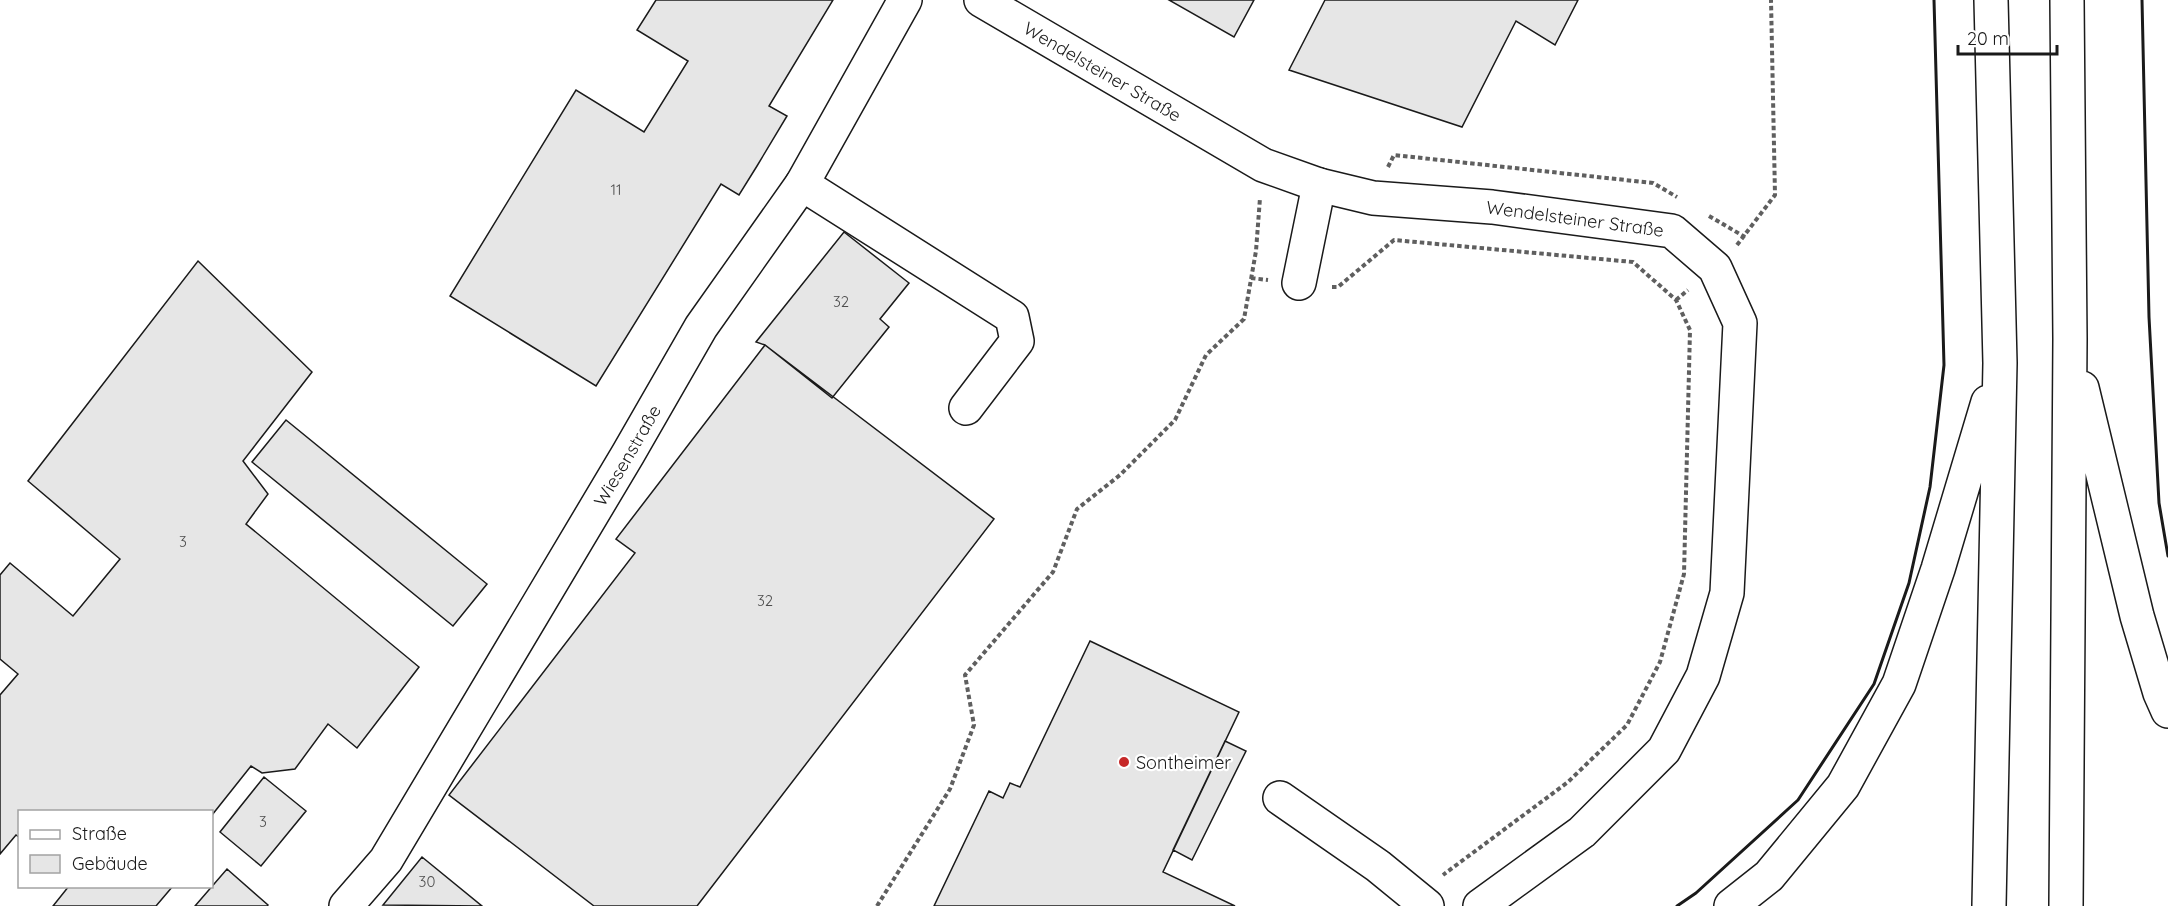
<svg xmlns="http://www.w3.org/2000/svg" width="2168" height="906" font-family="Quicksand,sans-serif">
  <rect width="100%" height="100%" fill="#fff"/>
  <!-- building -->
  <path fill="#e6e6e6" stroke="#1a1a1a" stroke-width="1.5" d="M656 0H833L769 106 787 116 757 166 739 195 721 184 596 386 450 296 576 90 644 132 688 61 637 30Z
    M1169 0H1254L1234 37Z
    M1325 0H1578L1555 45 1516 21 1462 127 1289 70Z
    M844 232 909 283 880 319 889 327 832 398 765 345 756 342Z
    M198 261 312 372 243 461 268 494 246 524 419 667 357 748 328 724 295 769 262 773 251 766 212 815V812H20V838L16 835 0 854V695L18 674 0 659V575L10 563 73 616 120 559 28 481Z
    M765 345 994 519 697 906H594L449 795 635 553 616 539Z
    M286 420 487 584 453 626 252 462Z
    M1090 641 1239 712 1163 872 1235 906H934L989 791 1003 798 1010 783 1020 787Z
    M1225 741 1246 751 1192 860 1173 850Z
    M264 777 306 811 261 866 220 832Z
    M422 857 482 906 383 905Z
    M227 869 268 905 267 906H195Z
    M69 886H173L156 906H53Z"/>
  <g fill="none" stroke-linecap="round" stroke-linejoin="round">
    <!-- minor casing -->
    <g stroke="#1a1a1a" stroke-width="36">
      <g id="minor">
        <path id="s1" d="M981 0 1263 165 1319 185 1373 198 1492 207 1672 231 1715 268 1740 323 1727 593 1703 676 1664 750 1582 832 1480 906"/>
        <path d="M802 184 1012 317 1017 341 966 408"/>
        <path d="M1299 283 1319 185"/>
        <path d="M1280 798 1378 866 1427 906"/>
        <path id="s2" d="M346 906 386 860 628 454 701 327 802 184 905 0"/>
      </g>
    </g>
    <!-- highway casing -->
    <g stroke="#1a1a1a" stroke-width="36">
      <path id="highway" d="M2082 388 2137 616 2160 693 2168 711
        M1731 906 1769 876 1843 786 1899 684 1938 569 1988 402
        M1989 906 2000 363 1991 0
        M2066 906 2070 339 2067 0"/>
    </g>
    <!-- path -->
    <path stroke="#5f5f5f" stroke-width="4" stroke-dasharray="4.5 3" stroke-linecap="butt" d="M1388 167 1394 155 1653 183 1677 197
      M1709 216 1745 237
      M1737 245 1775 195 1771 0
      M1251 278 1268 280
      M1332 287H1338L1394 240 1633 262 1676 300 1690 330 1684 574 1660 662 1627 725 1568 782 1443 875
      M1676 300 1688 290
      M877 906 950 789 974 725 965 675 1053 572 1077 509 1120 475 1175 420 1206 355 1244 319 1256 251 1260 198"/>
    <!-- minor -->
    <use href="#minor" stroke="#fff" stroke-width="33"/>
    <!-- highway -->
    <use href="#highway" stroke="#fff" stroke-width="33"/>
    <!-- wall -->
    <path stroke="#1a1a1a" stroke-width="3" d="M2142 0 2149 317 2159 503 2168 556
      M1677 906 1696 893 1798 800 1874 684 1909 583 1930 487 1944 365 1934 0"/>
  </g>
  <!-- markers -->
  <circle fill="#c62828" stroke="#fff" stroke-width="2" cx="1124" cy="762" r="6"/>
  <g text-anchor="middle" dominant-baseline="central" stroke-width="4.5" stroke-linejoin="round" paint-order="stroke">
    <!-- number labels -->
    <g font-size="15" fill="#4d4d4d">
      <text x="616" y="189">11</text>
      <text x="841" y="301">32</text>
      <text x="183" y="541">3</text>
      <text x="765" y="600">32</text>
      <text x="263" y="821">3</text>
      <text x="427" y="881">30</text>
    </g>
    <!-- street labels -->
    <g font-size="18" fill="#1a1a1a" stroke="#fff">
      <text stroke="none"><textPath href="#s1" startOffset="141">Wendelsteiner Straße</textPath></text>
      <text stroke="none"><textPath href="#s1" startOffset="645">Wendelsteiner Straße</textPath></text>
      <text stroke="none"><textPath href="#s2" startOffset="532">Wiesenstraße</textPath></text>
    </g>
    <!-- poi labels -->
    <g font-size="18" fill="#1a1a1a" stroke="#fff" text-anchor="start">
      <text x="1136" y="762">Sontheimer</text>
    </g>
  </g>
  <!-- legend -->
  <rect x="18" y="810" width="195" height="78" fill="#ffffff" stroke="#a3a3a3" stroke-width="1.5"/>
  <rect x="30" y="830" width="30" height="9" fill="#ffffff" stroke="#a3a3a3" stroke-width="1.5"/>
  <text x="72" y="840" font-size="18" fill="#1a1a1a">Straße</text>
  <rect x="30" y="855" width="30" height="18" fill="#e6e6e6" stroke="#a3a3a3" stroke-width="1.5"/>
  <text x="72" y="870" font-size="18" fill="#1a1a1a">Gebäude</text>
  <!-- scale -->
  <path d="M1958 45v9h99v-9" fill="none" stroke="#1a1a1a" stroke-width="3"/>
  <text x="1967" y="45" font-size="18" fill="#1a1a1a" stroke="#ffffff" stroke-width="4.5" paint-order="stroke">20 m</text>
</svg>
